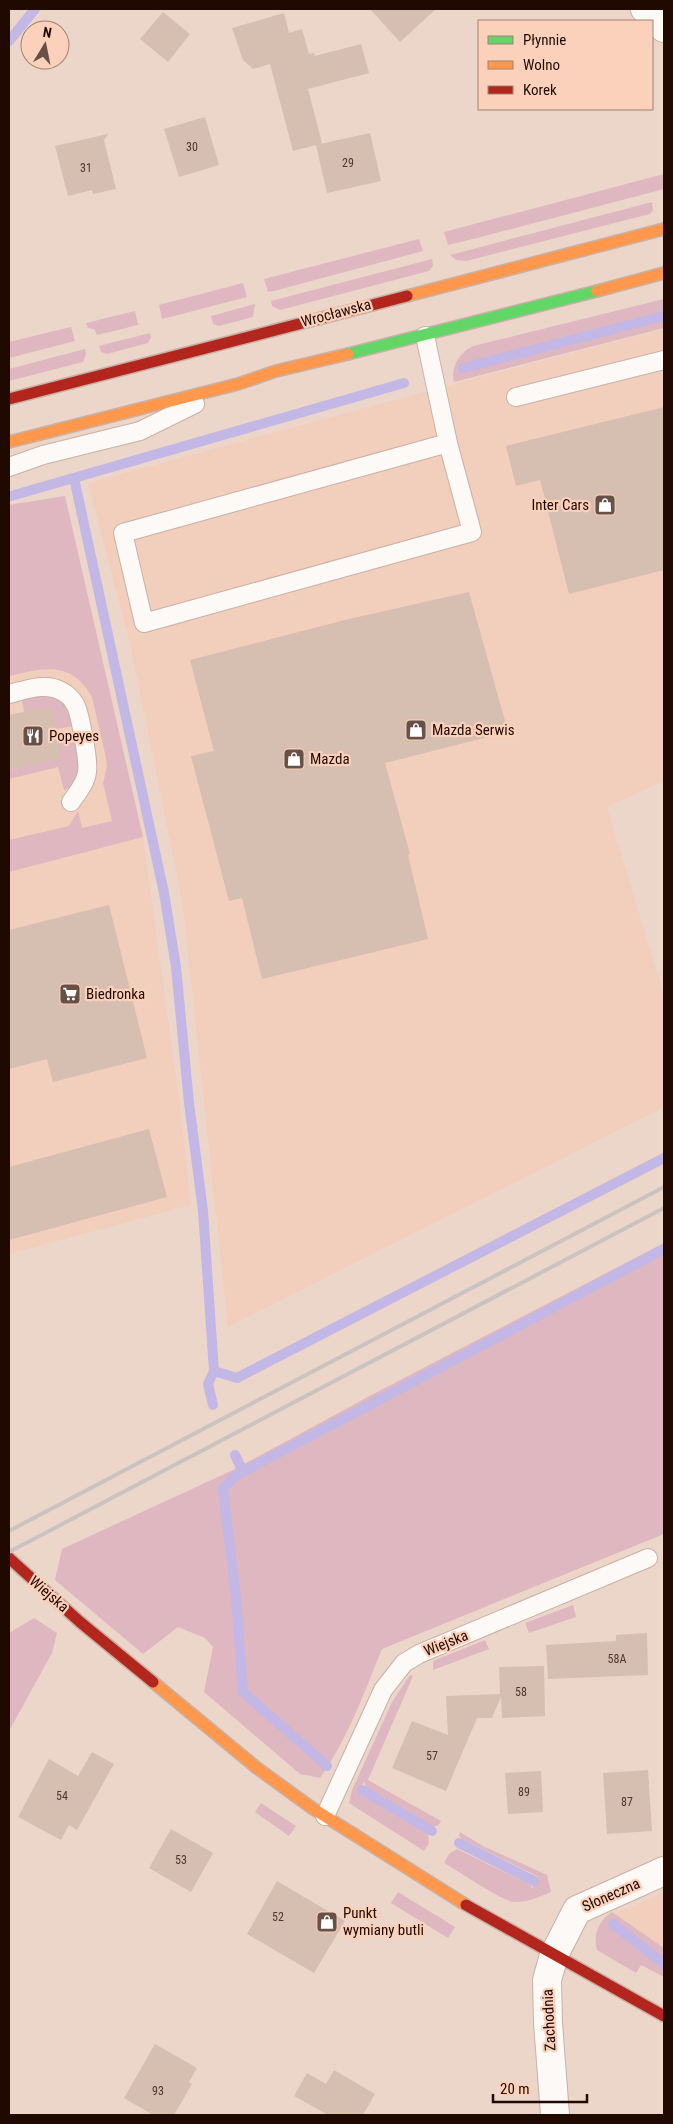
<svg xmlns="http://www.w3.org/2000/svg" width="673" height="2124" font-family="'Roboto Condensed',sans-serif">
  <rect width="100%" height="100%" fill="#ecd6ca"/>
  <!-- built -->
  <path fill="#f2cebc" d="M664 329V781L607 807 664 996V1107L228 1327 183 906 129 639 88 483 480 377Z
    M65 496 143 837 179 1098 191 1205 9 1254V505Z
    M664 1892V1948L615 1914Z"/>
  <!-- green -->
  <path fill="#dfb7c0" d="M664 174V189L477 238 448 245 444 232Z
    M652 202 653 210 650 214 466 261 456 260 450 255Z
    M419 239 423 251 274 291 268 292 264 279Z
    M432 259 433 266 429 271 280 310 272 306 271 301Z
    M243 283 247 297 162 319 159 305Z
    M664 299V328L454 382C450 367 460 352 473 346Z
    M255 304 253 317 219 326 213 324 211 316Z
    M135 311 138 325 97 335 94 329 88 328 86 323Z
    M71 327 75 341 9 358V342Z
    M150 333 151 337 148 343 107 354 101 352 99 346Z
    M85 349 86 354 83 362 9 381V369Z
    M65 496 143 837 9 872V840L69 826 78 811 82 828 112 821 103 783 107 766 106 758 92 697C71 660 44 668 9 676V505Z
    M41 694C65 696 68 705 74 726L56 729 51 706 24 712 22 700 9 703V701Z
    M76 735C80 753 88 782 64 790L58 767 9 779V770L62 758 58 738Z
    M664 1243V1534L382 1649C364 1693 348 1738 320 1778L300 1774 204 1692 213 1647 205 1638 178 1627 143 1654 55 1580 62 1549 233 1470 377 1392Z
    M573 1605 576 1617 529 1633 525 1623Z
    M34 1618 57 1633 52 1653 9 1731V1633Z
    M485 1640 489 1649 433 1670V1661Z
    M410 1675 413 1676 368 1780 441 1821 438 1826H432L366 1787 364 1782 357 1792 428 1834 429 1843 424 1851 349 1803 352 1790 392 1702Z
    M261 1803 296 1826 289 1836 255 1812Z
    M460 1832 483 1846 547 1875 551 1892C540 1897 525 1903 513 1902 499 1899 458 1871 444 1863L449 1854 457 1849 531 1885 532 1889 537 1876 462 1839 459 1836Z
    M398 1892 455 1927 448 1938 391 1903Z
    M612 1912 664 1948V1977L641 1965 636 1973 597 1950C593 1935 598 1921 612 1912Z"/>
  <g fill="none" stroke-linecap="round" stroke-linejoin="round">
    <!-- stream -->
    <path stroke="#c3b7e5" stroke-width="10" d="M9 41 35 9
      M463 368 664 316
      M74 478 164 893 176 967 189 1103 203 1211 214 1371 208 1384 213 1405
      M11 496 404 383
      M214 1371 237 1378 664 1158
      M235 1455 243 1472
      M327 1766 243 1692 236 1597 223 1489 235 1476 664 1249
      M362 1790 432 1831
      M459 1843 534 1881
      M613 1924 664 1964"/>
  </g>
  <!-- building -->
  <path fill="#d6beb1" d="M370 9H436L400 42Z
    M163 12 190 34 168 62 140 39Z
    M284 13 289 33 302 29 309 54 314 53 315 56 361 44 369 73 308 89 322 143 320 144 370 133 381 181 327 193 316 145 293 151 270 64 253 69 243 60 232 28Z
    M205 117 219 165 179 177 164 129Z
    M108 134 104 140 116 189 93 194 92 190 68 196 55 146Z
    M664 407V570L569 594 540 480 516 486 506 446Z
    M469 592 508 732 385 763 410 854 408 855 428 939 262 979 242 898 229 901 191 756 214 751 190 660 349 619Z
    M51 706 63 758 9 770V715Z
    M109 905 147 1058 53 1082 47 1059 9 1069V930Z
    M149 1129 167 1197 9 1240V1167Z
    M647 1633 648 1675 548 1679 546 1645 616 1641V1635Z
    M544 1666 545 1716 502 1718 501 1697 492 1718H477L446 1791 392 1768 412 1721 448 1735 446 1696 500 1694 499 1667Z
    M92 1752 114 1764 77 1830 69 1825 61 1840 18 1817 49 1759 78 1776Z
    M648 1770 652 1831 607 1834 603 1773Z
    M541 1771 543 1812 508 1814 505 1773Z
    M171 1829 213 1853 191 1892 149 1868Z
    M277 1881 345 1921 314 1973 247 1934Z
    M155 2044 197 2068 189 2082 192 2084 174 2115H153L124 2098Z
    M334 2070 375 2094 363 2115H328L294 2096 307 2073 326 2084Z"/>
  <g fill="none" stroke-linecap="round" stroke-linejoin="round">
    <!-- lane casing -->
    <g stroke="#c8b1a5" stroke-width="20">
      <path id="lane" d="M425 336 448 443 123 533 144 623 472 532 448 443
        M516 397 664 360
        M9 467 43 455 140 431 195 404
        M9 694C25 690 46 682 61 691 66 693 72 699 75 704 80 713 89 761 87 772 86 783 77 793 71 802
        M325 1816 383 1690 404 1663 419 1654 648 1558"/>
    </g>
    <!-- street casing -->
    <g stroke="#c8b1a5" stroke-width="30">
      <path id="street" d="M645 9 664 28
        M555 2115 548 2023 547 1980 554 1955 577 1910 664 1871"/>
    </g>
    <!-- fast casing -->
    <g stroke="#c8b1a5" stroke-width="14">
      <path id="fast" d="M348 354 597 291"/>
    </g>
    <!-- slow casing -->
    <g stroke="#c8b1a5" stroke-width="14">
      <path id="slow" d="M597 291 664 273
        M407 296 664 229
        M9 442 238 384 276 371 348 354
        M153 1682 257 1768 312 1808 466 1905"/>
    </g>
    <!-- jam casing -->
    <g stroke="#c8b1a5" stroke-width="14">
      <path id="jam" d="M9 399 407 296
        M9 1558 80 1622 153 1682
        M466 1905 664 2016"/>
    </g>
    <!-- lane -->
    <use href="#lane" stroke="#fcf9f7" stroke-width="18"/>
    <!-- street -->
    <use href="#street" stroke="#fcf9f7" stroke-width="28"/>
    <!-- fast -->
    <use href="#fast" stroke="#63d668" stroke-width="11"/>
    <!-- slow -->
    <use href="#slow" stroke="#ff974d" stroke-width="11"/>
    <!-- jam -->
    <use href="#jam" stroke="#b3261e" stroke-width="11"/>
    <!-- rail -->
    <path stroke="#cac3c0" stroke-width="4" d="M9 1531 664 1187
      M9 1552 664 1208"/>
  </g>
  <!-- icons -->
  <defs>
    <g id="shop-square" transform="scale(1.125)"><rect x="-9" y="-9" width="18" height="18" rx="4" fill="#675147" stroke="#fbd1bb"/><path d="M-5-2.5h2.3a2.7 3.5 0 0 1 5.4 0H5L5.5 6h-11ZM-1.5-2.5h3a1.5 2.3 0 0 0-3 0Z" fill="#fff"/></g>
    <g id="restaurant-square" transform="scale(1.125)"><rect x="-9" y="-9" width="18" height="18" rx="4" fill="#675147" stroke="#fbd1bb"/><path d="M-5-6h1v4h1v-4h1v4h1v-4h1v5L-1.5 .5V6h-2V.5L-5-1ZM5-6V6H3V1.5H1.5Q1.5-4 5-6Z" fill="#fff"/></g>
    <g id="supermarket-square" transform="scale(1.125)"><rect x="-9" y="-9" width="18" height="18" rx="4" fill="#675147" stroke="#fbd1bb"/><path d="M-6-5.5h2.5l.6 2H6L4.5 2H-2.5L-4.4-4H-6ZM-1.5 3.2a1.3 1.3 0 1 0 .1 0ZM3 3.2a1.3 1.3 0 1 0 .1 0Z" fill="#fff"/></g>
  </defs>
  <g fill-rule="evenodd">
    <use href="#shop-square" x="605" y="505"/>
    <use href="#shop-square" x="416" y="730"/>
    <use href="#restaurant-square" x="33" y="736"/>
    <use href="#shop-square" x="294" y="759"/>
    <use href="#supermarket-square" x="70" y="994"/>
    <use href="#shop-square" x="327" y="1922"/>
  </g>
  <g text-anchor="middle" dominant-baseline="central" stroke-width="4.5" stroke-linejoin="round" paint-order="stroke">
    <!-- number labels -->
    <g font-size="12" fill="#4e372d">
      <text x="192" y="147">30</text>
      <text x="348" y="163">29</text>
      <text x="86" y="168">31</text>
      <text x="617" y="1659">58A</text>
      <text x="521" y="1692">58</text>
      <text x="432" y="1756">57</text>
      <text x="524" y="1792">89</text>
      <text x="62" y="1796">54</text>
      <text x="627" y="1802">87</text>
      <text x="181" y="1860">53</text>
      <text x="278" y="1917">52</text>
      <text x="158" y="2091">93</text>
    </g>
    <!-- street labels -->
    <g font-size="15" fill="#200900" stroke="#fbd1bb">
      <text transform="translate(336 313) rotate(-15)">Wrocławska</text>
      <text transform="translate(49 1594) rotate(41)">Wiejska</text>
      <text transform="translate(446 1643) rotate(-22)">Wiejska</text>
      <text transform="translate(611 1895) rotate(-24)">Słoneczna</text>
      <text transform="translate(549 2020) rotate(-93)">Zachodnia</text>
    </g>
    <!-- poi labels -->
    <g font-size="15" fill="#200900" stroke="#fbd1bb" text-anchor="start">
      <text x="589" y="505" text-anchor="end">Inter Cars</text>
      <text x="432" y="730">Mazda Serwis</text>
      <text x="49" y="736">Popeyes</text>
      <text x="310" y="759">Mazda</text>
      <text x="86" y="994">Biedronka</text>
      <text x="343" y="1913">Punkt<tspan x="343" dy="17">wymiany butli</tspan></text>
    </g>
  </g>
  <!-- border -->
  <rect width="673" height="2124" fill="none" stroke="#200900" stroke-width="20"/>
  <!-- legend -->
  <rect x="478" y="20" width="175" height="90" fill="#fbd1bb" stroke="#a38170"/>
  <rect x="488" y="36" width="25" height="8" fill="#63d668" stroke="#a38170"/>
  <text x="523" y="45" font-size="15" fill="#200900">Płynnie</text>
  <rect x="488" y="61" width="25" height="8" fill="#ff974d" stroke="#a38170"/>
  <text x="523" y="70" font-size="15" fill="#200900">Wolno</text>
  <rect x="488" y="86" width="25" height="8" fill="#b3261e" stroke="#a38170"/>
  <text x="523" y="95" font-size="15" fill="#200900">Korek</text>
  <!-- north arrow -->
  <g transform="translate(45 45) rotate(10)"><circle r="24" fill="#fbd1bb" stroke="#a38170"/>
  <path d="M0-4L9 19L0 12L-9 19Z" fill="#675147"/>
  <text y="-8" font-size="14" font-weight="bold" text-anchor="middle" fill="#200900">N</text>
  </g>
  <!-- scale -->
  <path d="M493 2094v8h94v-8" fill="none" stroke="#200900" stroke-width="2.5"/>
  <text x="500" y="2094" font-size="15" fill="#200900" stroke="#fbd1bb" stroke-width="4" paint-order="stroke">20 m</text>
</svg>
